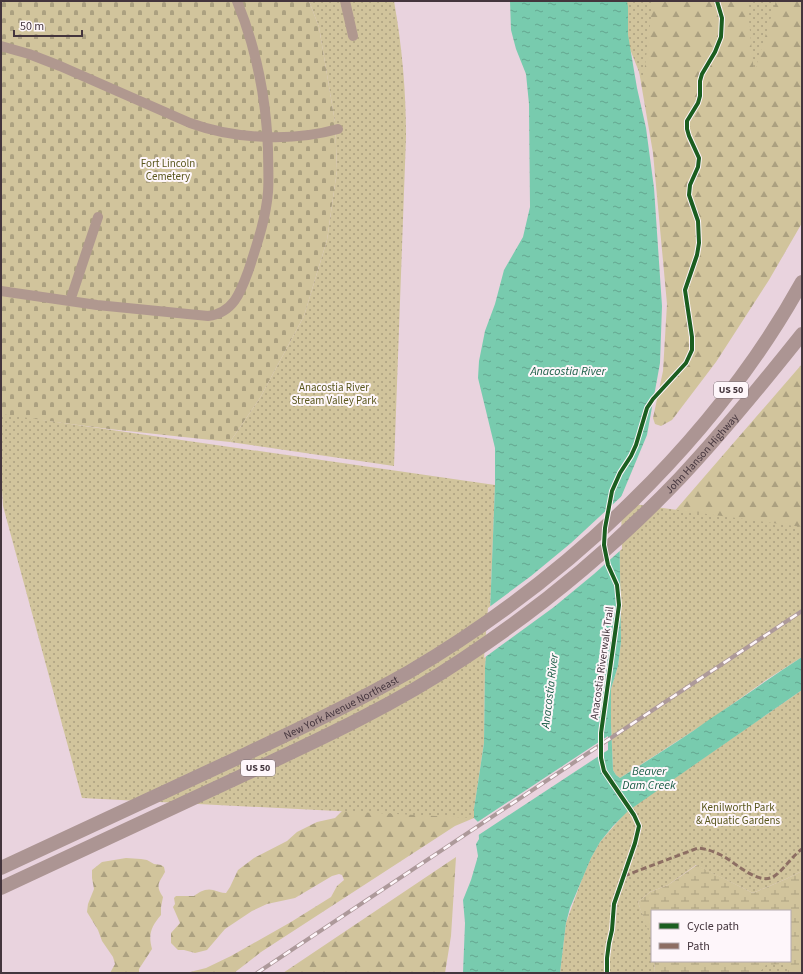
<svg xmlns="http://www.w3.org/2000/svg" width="803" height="974" font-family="'Source Sans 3',sans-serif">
  <defs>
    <pattern id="forest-firs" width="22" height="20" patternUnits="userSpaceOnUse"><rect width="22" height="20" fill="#d1c49c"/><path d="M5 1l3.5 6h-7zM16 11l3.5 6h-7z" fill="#aba080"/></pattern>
    <pattern id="wetland-marsh" width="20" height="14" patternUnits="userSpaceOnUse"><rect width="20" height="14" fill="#d1c49c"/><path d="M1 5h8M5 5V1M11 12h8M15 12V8" fill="none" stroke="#aba080"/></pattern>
    <pattern id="cemetery-stones" width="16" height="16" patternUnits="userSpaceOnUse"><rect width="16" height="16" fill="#d1c49c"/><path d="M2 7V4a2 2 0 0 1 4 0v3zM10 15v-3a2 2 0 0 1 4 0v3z" fill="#aba080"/></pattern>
    <pattern id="park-dots" width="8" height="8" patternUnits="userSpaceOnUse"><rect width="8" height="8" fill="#d1c49c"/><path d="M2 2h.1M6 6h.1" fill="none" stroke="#aba080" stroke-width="1.8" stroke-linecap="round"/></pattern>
    <pattern id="water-ripples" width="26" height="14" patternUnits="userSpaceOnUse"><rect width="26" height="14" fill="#78cbae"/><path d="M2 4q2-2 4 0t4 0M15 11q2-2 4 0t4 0" fill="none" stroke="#64a68f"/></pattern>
  </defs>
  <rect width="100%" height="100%" fill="#e9d3de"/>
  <!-- forest -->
  <path fill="url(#forest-firs)" d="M630 1H802V223L769 280 716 362 672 420 661 426 655 424 653 418 663 371 667 304 653 153 634 42Z
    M802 364V592L666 521Z
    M474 809V818L455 826 261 952 234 973H186L206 968 231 956 291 922 331 897 337 886 344 880 342 875 339 874 332 876 295 898 267 904 252 911 225 929 207 950 195 953 184 950H178L171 943V933L180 923 173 907 175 904 174 898 176 896H194C199 892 206 888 213 890 218 891 221 893 226 893L230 887 238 870 254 858 287 841 297 832 317 822 335 818 342 811Z
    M456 857 451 936 445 973H283Z
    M126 858 141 859 147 860 154 864 161 865 164 867 165 872C159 883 155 885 163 897L161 907V915C151 927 148 934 152 949L139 969V973H110L115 964 113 957 102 941 98 930 87 912 88 904 94 889 92 878V870L102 862Z"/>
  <!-- wetland -->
  <path fill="url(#wetland-marsh)" d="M697 865 753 893 786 879 802 871V973H655L654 961H790V911H652V945L638 902 650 892 668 885Z"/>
  <!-- cemetery -->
  <path fill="url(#cemetery-stones)" d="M1 1H309L319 27 335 122 337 170 327 240 304 316 260 398 230 442 109 429 1 415Z"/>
  <!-- park -->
  <path fill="url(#park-dots)" d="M309 1H394C402 46 406 91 406 137L394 466 230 442 260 398 304 316 327 240 337 170 335 122 319 27Z
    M611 1H653L643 82Z
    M747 1H776L754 73Z
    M1 414 495 485 490 612 485 667 484 743 474 809V818L82 798 3 506 1 475Z
    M619 502 802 527V657L766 680 710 720 620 778 616 775 613 770 611 724V689L618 666 621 642Z
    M802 690V871L786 879 753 893 696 865 668 885 650 892 638 902 652 942V961H654L655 973H560L566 923 582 879 591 858 600 842 627 811Z
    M787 964 788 973H759L766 965Z"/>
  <!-- water -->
  <path fill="url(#water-ripples)" d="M510 1H627L628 7V35L637 88 646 128 654 188 662 306 660 363 647 435 619 502 621 642 618 666 611 689V724L613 770 616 775 620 778C650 759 681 740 710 719 741 699 771 677 802 657V690L628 811 613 826 600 842 591 858 570 908 566 923 560 973H463L465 923 463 900 471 880 478 856 476 844 479 839 478 822 474 818V809L484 743 485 667 490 612 495 485V448L478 378 479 361 485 331 495 304 504 270 523 237 530 207 529 104 526 74 516 49 511 30Z"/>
  <!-- pier -->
  <path fill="#e9d3de" d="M625 493 621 503 622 549 594 574 554 607 484 658 488 608 531 576 571 543Z
    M608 736V750L477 836 476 823Z"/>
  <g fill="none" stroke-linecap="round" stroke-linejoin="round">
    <!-- minor -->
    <path stroke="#b0988f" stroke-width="10" d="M345 1 353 36
      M1 46 29 54 60 66 190 123C234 139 292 142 338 129
      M1 291 97 305 208 316C234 313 241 291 249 269 257 244 266 218 268 192 269 178 268 163 268 149 266 96 257 50 237 1
      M70 301 98 217"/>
    <!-- highway -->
    <g stroke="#ac9593" stroke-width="14">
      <path id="s1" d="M1 868C82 830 164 793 246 754 301 728 356 702 409 672 566 580 714 441 802 282"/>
      <path id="s2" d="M1 888C81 851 160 814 239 777 316 741 393 706 463 659 542 607 615 546 680 478 723 432 763 383 802 334"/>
    </g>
    <!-- rail casing -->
    <g stroke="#ad999a" stroke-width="4">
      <path id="rail" d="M257 973 802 611"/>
    </g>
    <!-- rail -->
    <use href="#rail" stroke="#fef6fa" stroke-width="2.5" stroke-dasharray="8" stroke-linecap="butt"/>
    <!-- quiet -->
    <path stroke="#8d6e63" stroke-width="3" stroke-dasharray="6 3" stroke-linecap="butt" d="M624 876 698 848C706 849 713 851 721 855 735 862 757 885 773 877 784 870 791 857 802 849"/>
    <!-- cycleway casing -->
    <g stroke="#fef6fa" stroke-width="6">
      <path id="cycleway" d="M607 973V958L609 943 612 930 614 904 635 843 639 826 634 815 604 771 601 758V733L619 605 617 585 608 565 604 545 605 528 612 491 620 473 631 456 636 445 647 408 653 399 686 363 692 350V337L685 290 697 255 699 243 698 221 689 195 690 185 698 167 699 158 689 136 687 129V121L698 103 700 96V81L702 74 715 52 721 37 722 18 717 1"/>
    </g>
    <!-- cycleway -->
    <use href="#cycleway" stroke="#1b5e20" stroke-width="4"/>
  </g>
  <g text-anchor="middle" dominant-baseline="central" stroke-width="4" stroke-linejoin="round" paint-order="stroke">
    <!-- shield labels -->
    <g fill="#fef6fa" stroke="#7c6f76" stroke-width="1">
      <rect x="714" y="382" width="34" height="16" rx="3"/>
      <rect x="241" y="760" width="34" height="16" rx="3"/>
    </g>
    <g font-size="10" font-weight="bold" fill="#44353d">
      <text x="731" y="390">US 50</text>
      <text x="258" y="768">US 50</text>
    </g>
    <!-- park labels -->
    <g font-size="11" fill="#5a571d" stroke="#fef6fa">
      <text x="168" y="163">Fort Lincoln<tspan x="168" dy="13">Cemetery</tspan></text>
      <text x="334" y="387">Anacostia River<tspan x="334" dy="13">Stream Valley Park</tspan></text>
      <text x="738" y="807">Kenilworth Park<tspan x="738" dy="13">&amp; Aquatic Gardens</tspan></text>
    </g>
    <!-- street labels -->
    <g font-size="11" fill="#44353d" stroke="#fef6fa">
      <text stroke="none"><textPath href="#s2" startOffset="832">John Hanson Highway</textPath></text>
      <text transform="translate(602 663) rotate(-82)">Anacostia Riverwalk Trail</text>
      <text stroke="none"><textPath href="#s1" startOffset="376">New York Avenue Northeast</textPath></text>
    </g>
    <!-- water labels -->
    <g font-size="12" font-style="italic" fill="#1a5d46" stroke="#fef6fa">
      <text x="568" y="371">Anacostia River</text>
      <text transform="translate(550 691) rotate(-83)">Anacostia River</text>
      <text x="649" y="771">Beaver<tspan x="649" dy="14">Dam Creek</tspan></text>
    </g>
  </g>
  <!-- border -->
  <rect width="803" height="974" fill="none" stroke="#44353d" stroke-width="4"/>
  <!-- legend -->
  <rect x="651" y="910" width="140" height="52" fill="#fef6fa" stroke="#b4a9ae"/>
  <rect x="659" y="923" width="20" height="6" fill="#1b5e20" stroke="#b4a9ae"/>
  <text x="687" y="930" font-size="12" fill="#44353d">Cycle path</text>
  <rect x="659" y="943" width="20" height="6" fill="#8d6e63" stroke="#b4a9ae"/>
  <text x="687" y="950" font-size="12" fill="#44353d">Path</text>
  <!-- scale -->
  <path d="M14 30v6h68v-6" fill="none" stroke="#44353d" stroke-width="2"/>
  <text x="20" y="30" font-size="12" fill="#44353d" stroke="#fef6fa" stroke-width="3" paint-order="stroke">50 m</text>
</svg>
